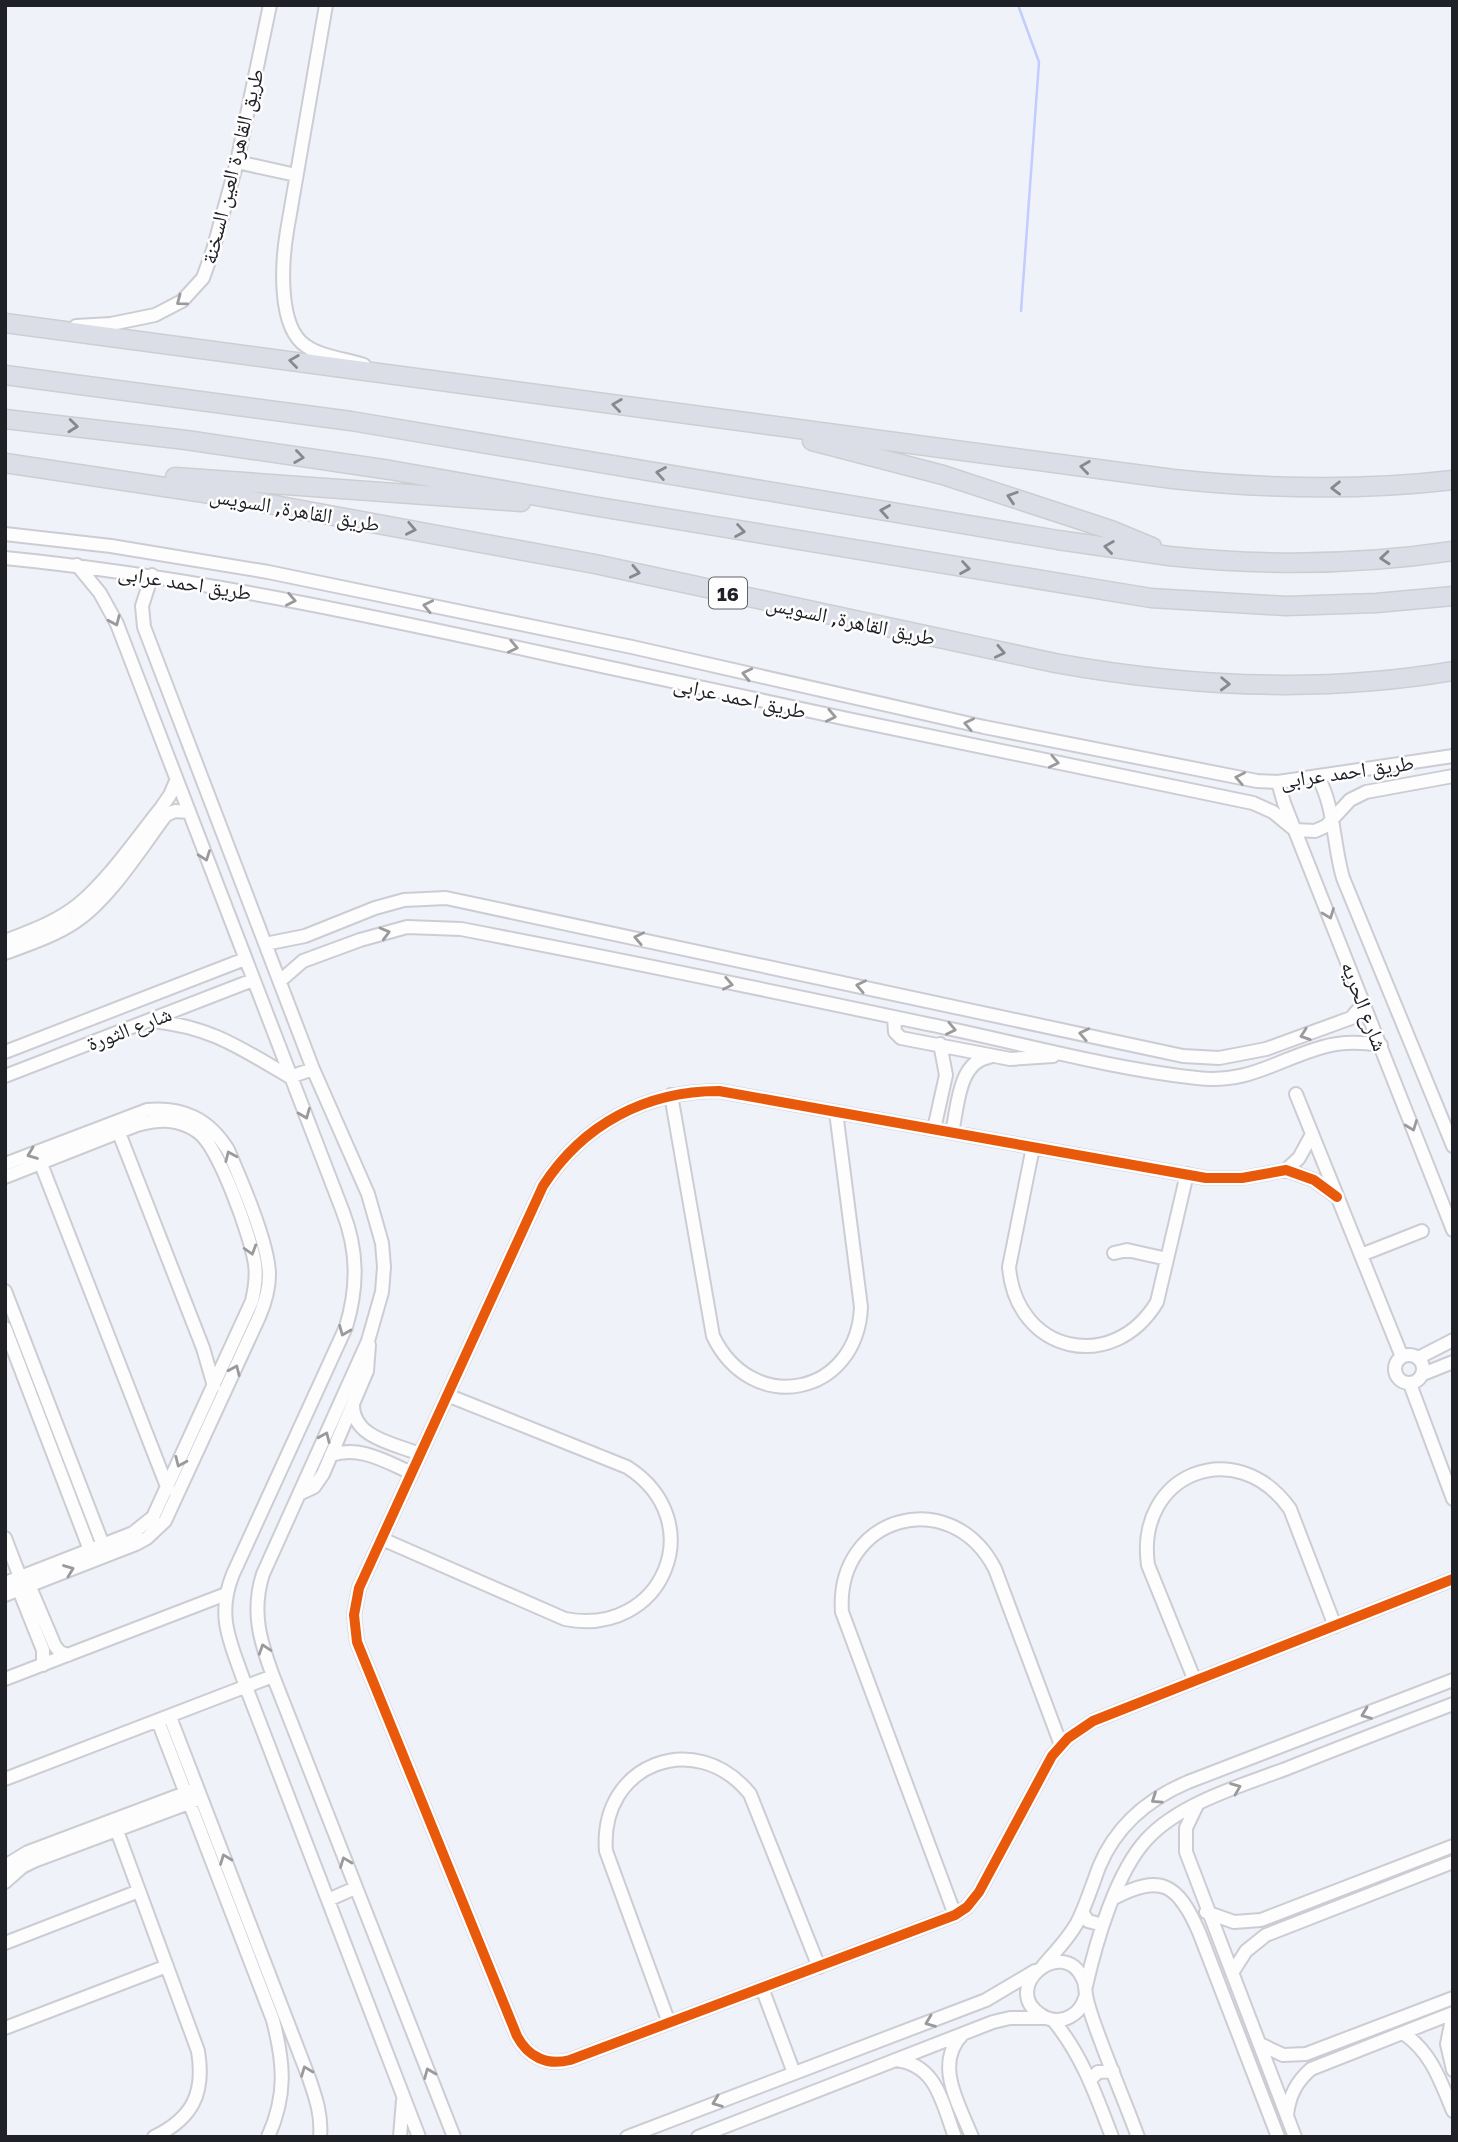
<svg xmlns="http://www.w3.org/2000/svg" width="1458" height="2142" font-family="'Golos Text','Noto Naskh Arabic',sans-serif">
  <rect width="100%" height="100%" fill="#f0f2fa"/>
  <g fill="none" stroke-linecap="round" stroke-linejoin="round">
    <!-- stream -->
    <path stroke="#c2ccfd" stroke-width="2.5" d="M1018 5 1039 62 1021 311"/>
    <!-- minor casing -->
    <g stroke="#ccccd3" stroke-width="16">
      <path id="minor" d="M326 5 287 231C282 261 277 327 306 346 322 357 346 359 364 365
        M237 162 296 175
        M76 326 111 324 155 315 182 301 203 278 213 250 237 162 270 5
        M5 534 111 546 268 572 632 647 984 727 1257 781 1278 782 1453 756
        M5 558C218 579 425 628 634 673 840 718 1046 761 1253 803L1273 812 1295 830 1315 831 1326 826 1350 800 1366 792 1453 776
        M77 565 100 593 117 624 343 1212C358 1251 358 1287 346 1327L233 1574C215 1618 232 1645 246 1687L419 2137
        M152 575 142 606 144 627 313 1069 368 1194 382 1243 384 1267 382 1292 368 1341 263 1574C251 1611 260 1641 273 1676L454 2137
        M1318 777C1335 808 1333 844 1343 878L1453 1146
        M1278 782 1284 803 1453 1230
        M5 941C31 931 57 922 79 904 109 879 136 839 161 808L170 795 176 781
        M265 944 305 936 375 908 404 900 446 898 1183 1056 1219 1058 1266 1049 1351 1018 1364 1003
        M5 953C29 944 54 936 75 922 109 900 141 848 166 815L175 811 189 812
        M280 981 303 961 360 940 407 927 461 929C617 959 772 991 927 1024 1017 1042 1106 1068 1197 1078 1249 1084 1276 1060 1323 1047 1342 1041 1362 1042 1381 1045
        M894 1017 895 1032 901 1038 1010 1059 1053 1056
        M152 1021C212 1027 240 1048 290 1077L313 1069
        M5 1052 245 959
        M5 1076 253 980
        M1296 1094 1402 1357
        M671 1095 713 1336C752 1417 857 1396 861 1307L836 1112
        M934 1129 946 1075 940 1044
        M952 1132C958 1107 958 1062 989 1057
        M119 1133 203 1348 214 1386
        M1033 1147 1009 1267C1016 1353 1113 1375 1157 1302L1187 1174
        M5 1164 147 1110C183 1107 209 1119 228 1150 241 1180 269 1244 269 1275 269 1290 265 1303 259 1317L165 1521 147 1538 136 1544 5 1595
        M41 1164 168 1489
        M1286 1170 1299 1158 1312 1134
        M5 1177 137 1125C159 1119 179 1118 198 1132 219 1147 251 1237 255 1264 257 1277 255 1288 252 1301L153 1517 133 1533 5 1583
        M1337 1197 1314 1180 1286 1170 1242 1178H1206L719 1091C646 1091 583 1124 543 1186L359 1588 354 1615 357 1642 517 2036C528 2057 547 2066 570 2060L955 1915 967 1907 979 1892 1052 1756 1068 1738 1093 1721 1453 1579
        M1114 1253 1127 1250 1167 1259
        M1361 1255 1422 1231
        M5 1291 103 1545
        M5 1328 90 1550
        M1395 1369a14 14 0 1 1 28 0a14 14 0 1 1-28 0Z
        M1418 1358 1453 1340
        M1423 1374 1453 1362
        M1410 1384 1453 1499
        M353 1405C353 1438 395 1444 420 1454
        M331 1455C360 1445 386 1462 412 1473
        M299 1494 314 1487 323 1474 367 1371 369 1345
        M5 1538 20 1577 18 1584 19 1590 43 1650V1665
        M382 1539 565 1619C663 1638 712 1521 627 1467L447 1395
        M27 1580 55 1646 60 1652 68 1655
        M5 1679 226 1594
        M1195 1681 1148 1565C1135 1474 1236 1433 1290 1509L1335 1626
        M170 1717 309 2078C316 2098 322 2116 320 2137
        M158 1721 273 2020C284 2063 287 2095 268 2137
        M5 1779 273 1676
        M1197 1805 1186 1828V1852L1295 2137
        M113 1820 198 2051C205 2093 193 2118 154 2137
        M5 1866 28 1852 193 1790
        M5 1882 22 1867 34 1861 197 1800
        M1114 1898C1161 1873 1178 1884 1199 1932L1278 2137
        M328 1900 355 1888
        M1082 1912 1088 1921 1099 1924 1104 1922
        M1206 1912 1234 1922 1261 1920 1453 1846
        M955 1915 842 1612C835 1516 951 1483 995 1569L1061 1745
        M5 1943 139 1891
        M1043 1966C1055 1952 1068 1939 1077 1923 1086 1905 1092 1886 1099 1867 1116 1826 1148 1799 1188 1782L1453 1680
        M1232 1973 1246 1951 1266 1935 1453 1862
        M1086 1986C1096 1942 1116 1872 1147 1839 1180 1803 1243 1785 1288 1768 1343 1746 1398 1725 1453 1704
        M762 1988 794 2073
        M1086 1995C1083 2004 1080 2011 1071 2016 1062 2022 1050 2021 1041 2015 999 1988 1063 1934 1083 1979 1086 1985 1085 1989 1086 1995 1088 2007 1093 2020 1097 2031 1110 2067 1125 2102 1138 2137
        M1453 2014 1447 2044 1453 2070
        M1053 2020C1082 2055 1096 2095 1112 2137
        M669 2023 606 1851C599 1764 696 1727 750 1794L819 1967
        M5 2028 167 1966
        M1403 2033C1431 2052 1440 2080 1453 2111
        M963 2034C933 2063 959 2104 972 2137
        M1260 2044 1283 2055 1306 2054 1453 1998
        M895 2060C937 2064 942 2103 955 2137
        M1090 2080 1098 2072 1113 2071
        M1287 2115C1289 2096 1296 2082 1311 2069L1453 2013
        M400 2137 403 2100
        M627 2137 986 2000 1035 1971
        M698 2137 993 2022 1010 2018H1044"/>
    </g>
    <!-- highway casing -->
    <g stroke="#cdced2" stroke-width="21">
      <path id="highway" d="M5 323 1173 479C1266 489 1359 491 1453 480
        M5 375 351 421 1058 540C1095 545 1132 551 1169 556 1263 566 1359 565 1453 551
        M5 419 186 440 390 470 593 506 1151 598 1286 606 1376 603 1453 596
        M812 441 943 475 1111 530 1152 547
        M5 463 231 497 595 564 1055 663C1187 687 1320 694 1453 671
        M175 477 521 502"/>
    </g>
    <!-- minor -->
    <use href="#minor" stroke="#fdfdfe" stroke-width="12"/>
    <!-- highway -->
    <use href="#highway" stroke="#dcdee7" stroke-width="18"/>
    <!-- cycleway casing -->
    <g stroke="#fefefe" stroke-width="15">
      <path id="cycleway" d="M1337 1197 1314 1180 1286 1170 1242 1178H1206L719 1091C646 1091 583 1124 543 1186L359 1588 354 1615 357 1642 517 2036C528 2057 547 2066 570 2060L955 1915 967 1907 979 1892 1052 1756 1068 1738 1093 1721 1453 1579"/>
    </g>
    <!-- cycleway -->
    <use href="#cycleway" stroke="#e8590c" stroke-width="10"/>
  </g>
  <!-- one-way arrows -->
  <defs><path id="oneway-chevron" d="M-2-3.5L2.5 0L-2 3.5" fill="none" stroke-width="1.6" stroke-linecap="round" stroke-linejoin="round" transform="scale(1.75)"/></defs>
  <g stroke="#9a9a9d">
    <use href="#oneway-chevron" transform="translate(181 301) rotate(143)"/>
    <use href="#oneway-chevron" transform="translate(291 600) rotate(11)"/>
    <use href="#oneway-chevron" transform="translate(428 606) rotate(-168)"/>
    <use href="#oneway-chevron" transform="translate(115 621) rotate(66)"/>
    <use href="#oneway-chevron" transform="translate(513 647) rotate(12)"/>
    <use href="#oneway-chevron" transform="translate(747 674) rotate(-167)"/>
    <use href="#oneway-chevron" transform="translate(831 716) rotate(12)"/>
    <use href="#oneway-chevron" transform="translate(969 724) rotate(-168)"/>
    <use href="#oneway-chevron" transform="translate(1054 762) rotate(12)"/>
    <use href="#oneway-chevron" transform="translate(1240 778) rotate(-169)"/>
    <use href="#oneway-chevron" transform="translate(205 856) rotate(70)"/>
    <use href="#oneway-chevron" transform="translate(1329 914) rotate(69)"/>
    <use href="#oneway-chevron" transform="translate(385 933) rotate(-15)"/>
    <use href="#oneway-chevron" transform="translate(639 938) rotate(-168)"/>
    <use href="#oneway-chevron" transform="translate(728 984) rotate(11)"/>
    <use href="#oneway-chevron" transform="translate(861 986) rotate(-168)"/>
    <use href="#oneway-chevron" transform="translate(951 1029) rotate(12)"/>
    <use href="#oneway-chevron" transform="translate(1084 1034) rotate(-168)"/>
    <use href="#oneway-chevron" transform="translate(1305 1035) rotate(161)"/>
    <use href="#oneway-chevron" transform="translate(305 1114) rotate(68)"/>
    <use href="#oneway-chevron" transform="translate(1412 1126) rotate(69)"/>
    <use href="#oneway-chevron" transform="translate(32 1154) rotate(159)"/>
    <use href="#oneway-chevron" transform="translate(230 1156) rotate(-114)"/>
    <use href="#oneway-chevron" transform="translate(251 1250) rotate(73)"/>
    <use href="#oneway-chevron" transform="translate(344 1331) rotate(112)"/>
    <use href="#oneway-chevron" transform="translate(235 1370) rotate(-66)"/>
    <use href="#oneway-chevron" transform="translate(325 1437) rotate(-66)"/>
    <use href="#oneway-chevron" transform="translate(180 1462) rotate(114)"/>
    <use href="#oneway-chevron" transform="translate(69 1570) rotate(-21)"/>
    <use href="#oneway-chevron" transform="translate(264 1649) rotate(-108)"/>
    <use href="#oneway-chevron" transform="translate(1366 1714) rotate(159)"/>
    <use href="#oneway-chevron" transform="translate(1236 1788) rotate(-22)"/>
    <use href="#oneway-chevron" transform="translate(1156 1799) rotate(146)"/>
    <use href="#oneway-chevron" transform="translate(225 1859) rotate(-111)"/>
    <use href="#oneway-chevron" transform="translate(345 1862) rotate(-111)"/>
    <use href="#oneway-chevron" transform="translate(930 2022) rotate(159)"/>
    <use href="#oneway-chevron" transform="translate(306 2071) rotate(-111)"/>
    <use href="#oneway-chevron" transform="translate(429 2073) rotate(-112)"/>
    <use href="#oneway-chevron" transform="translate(717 2102) rotate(159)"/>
  </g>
  <g stroke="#878990">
    <use href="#oneway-chevron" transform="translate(294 361) rotate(-172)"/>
    <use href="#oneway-chevron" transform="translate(617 405) rotate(-172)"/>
    <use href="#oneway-chevron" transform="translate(73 426) rotate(6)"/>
    <use href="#oneway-chevron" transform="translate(299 457) rotate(8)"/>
    <use href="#oneway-chevron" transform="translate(1085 467) rotate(-172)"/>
    <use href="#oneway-chevron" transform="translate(661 473) rotate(-170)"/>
    <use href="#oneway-chevron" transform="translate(1336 488) rotate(179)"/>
    <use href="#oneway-chevron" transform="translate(1012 497) rotate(-162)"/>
    <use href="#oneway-chevron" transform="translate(885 511) rotate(-170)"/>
    <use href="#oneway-chevron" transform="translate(411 529) rotate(11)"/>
    <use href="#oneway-chevron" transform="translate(740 531) rotate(9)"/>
    <use href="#oneway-chevron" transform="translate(1109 547) rotate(-172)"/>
    <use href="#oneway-chevron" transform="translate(1385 558) rotate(175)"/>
    <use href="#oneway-chevron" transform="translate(965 568) rotate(9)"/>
    <use href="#oneway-chevron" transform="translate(635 572) rotate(12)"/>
    <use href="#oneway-chevron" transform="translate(1000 652) rotate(12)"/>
    <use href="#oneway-chevron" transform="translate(1225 684) rotate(2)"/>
  </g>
  <g text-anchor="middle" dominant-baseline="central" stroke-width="5" stroke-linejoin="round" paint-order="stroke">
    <!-- shield labels -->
    <rect fill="#fefefe" stroke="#636367" stroke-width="2" x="709" y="577.5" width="38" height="31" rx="5"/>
    <g font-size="19" font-weight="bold" fill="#202126">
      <text x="728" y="593">16</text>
    </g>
    <!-- street labels -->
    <g font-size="21" fill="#202126" stroke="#fefefe">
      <text transform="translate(232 166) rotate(-76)">طريق القاهرة العين السخنة</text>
      <text transform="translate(295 509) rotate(10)">طريق القاهرة, السويس</text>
      <text transform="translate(185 582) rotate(9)">طريق احمد عرابى</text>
      <text transform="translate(851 620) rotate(12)">طريق القاهرة, السويس</text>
      <text transform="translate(740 697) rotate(12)">طريق احمد عرابى</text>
      <text transform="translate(1347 771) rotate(-8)">طريق احمد عرابى</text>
      <text transform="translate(1365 1006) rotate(69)">شارع الحريه</text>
      <text transform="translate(129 1028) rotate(-21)">شارع الثورة</text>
    </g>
  </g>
  <!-- border -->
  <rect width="1458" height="2142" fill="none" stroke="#202126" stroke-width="14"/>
</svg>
